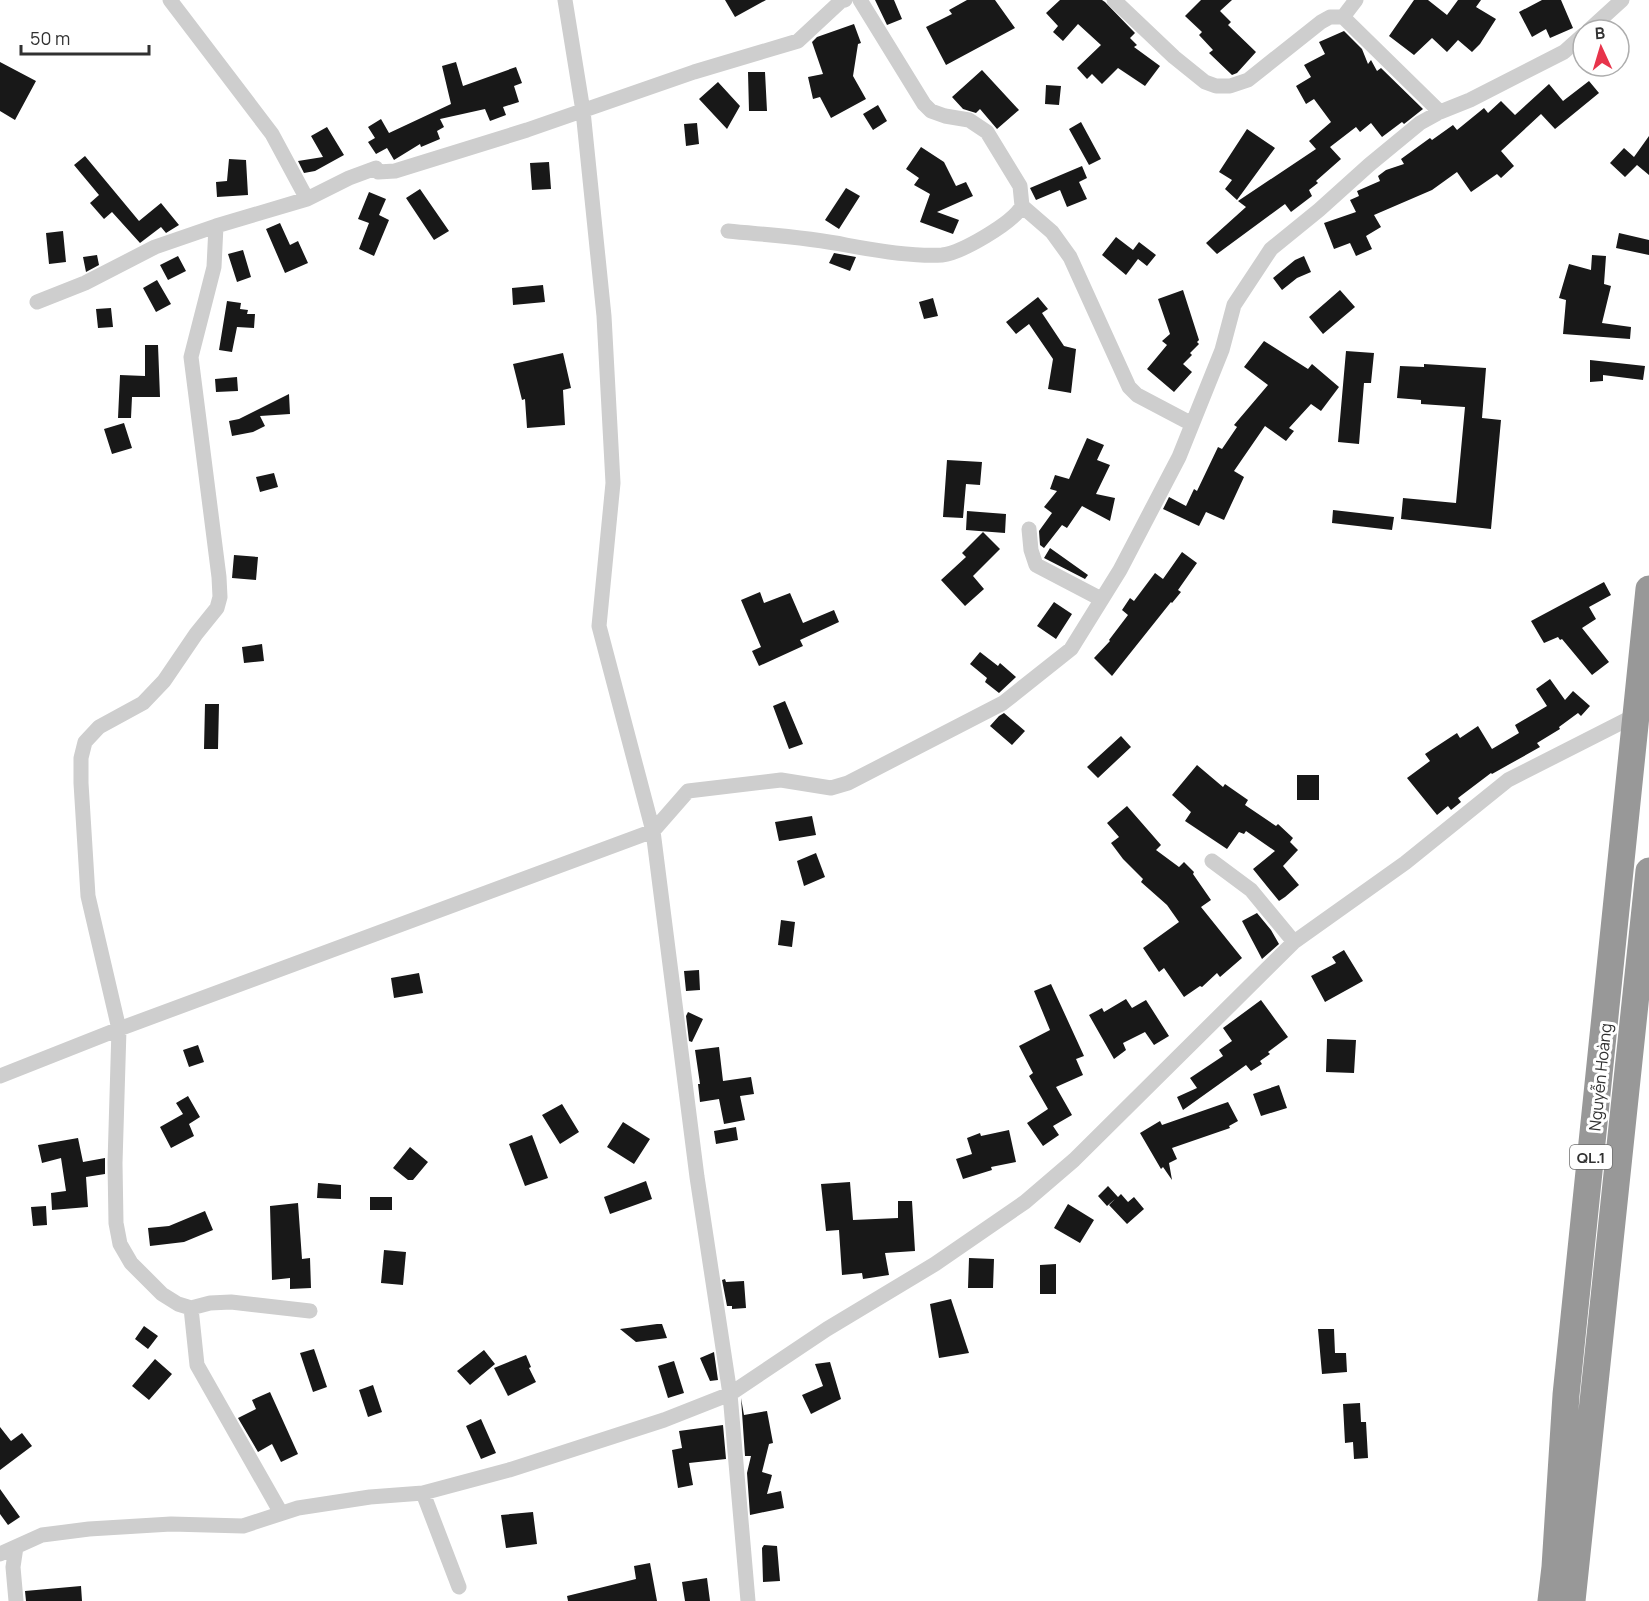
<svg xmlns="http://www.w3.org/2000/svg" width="1649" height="1601" font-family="Manrope,sans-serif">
  <rect width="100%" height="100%" fill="#fff"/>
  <!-- building -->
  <path fill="#181818" d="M725 0H766L735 17Z
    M875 0H894L902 19 887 25Z
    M967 0H995L1015 28 946 65 926 27 952 14 949 10Z
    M1060 0H1102L1105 2 1135 33 1130 38 1137 45 1134 47 1160 66 1145 86 1118 68 1102 84 1092 74 1087 79 1077 68 1101 45 1078 24 1063 41 1053 32 1058 26 1046 13Z
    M1201 0H1232L1220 11 1231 22 1228 25 1256 52 1237 73 1232 75 1209 53 1213 50 1199 35 1202 32 1185 16Z
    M1414 0H1428L1447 15 1458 0H1481L1476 7 1496 19 1480 44 1472 52 1458 40 1447 52 1432 38 1414 55 1389 36Z
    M1542 0H1561L1573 28 1550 38 1546 29 1532 37 1519 12Z
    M854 24 861 43 858 44 853 76 866 99 831 118 820 97 813 99 808 77 823 74 812 42 817 37Z
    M1344 31 1362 49 1368 64 1371 60 1377 71 1381 68 1423 109 1404 124 1402 122 1382 137 1371 123 1360 132 1356 127 1330 147 1341 159 1316 181 1318 183 1309 190 1312 196 1291 212 1285 204 1217 254 1206 243 1246 207 1238 201 1316 149 1309 141 1331 122 1314 99 1306 104 1296 86 1311 77 1304 65 1325 54 1319 42Z
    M0 62 36 81 15 120 0 111Z
    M456 62 463 86 516 67 522 83 514 86 519 102 503 107 506 115 490 121 485 109 440 119 444 127 437 131 440 139 421 147 420 144 394 160 387 148 376 154 368 142 375 138 368 127 381 119 389 133 451 104 442 66Z
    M982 70 1019 110 997 129 980 109 976 113 963 109 952 97Z
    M748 72H765L767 111H749Z
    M1589 81 1599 93 1555 129 1541 114 1501 151 1514 166 1501 178 1497 174 1471 192 1457 172 1432 190 1374 215 1381 227 1366 236 1372 249 1356 256 1350 243 1334 249 1324 223 1356 212 1350 200 1359 196 1357 191 1380 181 1378 176 1386 170 1404 164 1401 159 1430 138 1432 140 1453 125 1457 130 1484 108 1488 113 1501 101 1515 115 1549 84 1563 101Z
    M718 82 740 106 727 129 699 99Z
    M1046 85 1061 86 1059 105 1045 104Z
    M878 105 887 121 873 130 863 114Z
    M1081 122 1101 159 1089 165 1069 129Z
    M697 123 699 144 686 146 684 124Z
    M327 127 344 155 315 171 304 173 298 161 323 157 311 136Z
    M1247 129 1275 148 1237 200 1225 189 1232 180 1219 172Z
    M1649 136V175L1637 165 1625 177 1610 163 1624 148 1634 157Z
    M921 147 944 162 956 186 966 182 973 196 937 212 959 220 953 234 920 222 930 194 914 185 919 178 906 169Z
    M85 156 139 221 161 203 179 225 166 233 161 227 140 243 112 212 104 219 90 203 99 195 74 165Z
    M229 159 246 160 248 195 217 197 216 182 227 181Z
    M549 162 551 189 532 190 530 163Z
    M1082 166 1087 178 1079 182 1087 199 1067 207 1060 190 1036 200 1030 188Z
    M846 188 860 196 839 229 825 220Z
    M420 189 449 231 434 240 406 198Z
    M369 192 386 199 379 215 389 220 374 256 359 249 369 223 358 219Z
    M280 223 290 245 298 241 308 263 285 273 266 229Z
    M63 231 66 262 49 264 46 233Z
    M1619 233 1649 240V255L1616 248Z
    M1116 237 1133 250 1139 242 1156 255 1147 266 1138 259 1126 275 1102 255Z
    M243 250 251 277 237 282 228 254Z
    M834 253 856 257 850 271 829 263Z
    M97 255 99 265 86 272 83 257Z
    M1592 255 1606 256 1604 284 1611 286 1602 323 1631 327 1630 339 1563 334 1566 300 1559 298 1569 264 1591 270Z
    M178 256 186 271 168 280 160 265Z
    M1304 256 1311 272 1297 278 1282 290 1273 278 1295 260Z
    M157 280 171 304 156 312 143 288Z
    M543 285 545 302 513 305 512 288Z
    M1183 290 1199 340 1197 342 1199 344 1190 353 1192 355 1183 364 1192 372 1174 392 1147 369 1167 345 1162 341 1170 334 1158 299Z
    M1340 290 1355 307 1323 334 1309 317Z
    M1038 297 1048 309 1042 313 1064 346 1076 349 1071 393 1048 389 1053 359 1029 324 1016 334 1006 322Z
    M933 298 938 316 924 319 919 302Z
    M227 301 241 303 240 309 248 310 247 314H255L254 328 237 327 232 352 219 350Z
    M111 308 113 327 98 328 96 309Z
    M1264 341 1308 369 1312 364 1339 387 1321 411 1311 404 1289 428 1294 431 1286 441 1265 426 1234 471 1244 477 1224 520 1206 512 1199 526 1163 509 1169 497 1186 506 1194 489 1197 491 1218 447 1222 449 1237 427 1234 425 1268 385 1244 367Z
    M145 345H158L160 397H132L131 418H118L120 375 145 376Z
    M1346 351 1374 353 1371 383H1364L1359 444 1338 442Z
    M563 353 571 388 563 390 565 425 527 428 525 399 522 400 513 364Z
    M1590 360 1645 366 1643 380 1603 375V381L1590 382Z
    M1424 364 1486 368 1482 418 1501 420 1491 529 1401 519 1403 498 1456 503 1465 407 1421 404V400L1397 398 1400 366 1424 367Z
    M237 377 238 391 216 392 215 379Z
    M289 394 290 414 260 416 265 426 253 432 232 436 229 421 239 419Z
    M124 423 132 448 112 454 104 429Z
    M1087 438 1104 445 1097 460 1110 465 1096 494 1115 498 1110 521 1082 506 1067 528 1062 525 1044 548 1040 545 1039 531 1052 513 1044 507 1057 491 1050 489 1055 475 1069 479Z
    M947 460 982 462 980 485 966 484 963 518 943 517Z
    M274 473 278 487 260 492 256 477Z
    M1333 510 1394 517 1392 530 1332 523Z
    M967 511 1006 514 1005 533 966 530Z
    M983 532 1000 549 973 576 984 589 965 606 941 580 966 557 962 553Z
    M1050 548 1088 575 1085 579 1044 558Z
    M1182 552 1197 563 1178 590 1181 592 1172 603 1171 602 1112 676 1094 658 1110 641 1109 640 1128 615 1122 610 1130 598 1134 601 1155 573 1163 579Z
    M234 555 258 557 256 580 232 578Z
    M1604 582 1611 595 1589 607 1596 619 1582 628 1609 662 1592 675 1562 639 1560 640 1558 637 1544 643 1531 621Z
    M760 592 764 603 790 593 803 623 834 610 839 622 800 640 803 646 759 666 752 651 761 647 741 600Z
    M1054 602 1072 614 1056 639 1037 626Z
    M262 644 264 661 244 663 242 647Z
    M980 652 998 666 1000 663 1016 677 999 693 985 682 987 678 970 664Z
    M1550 679 1565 700 1573 691 1590 706 1581 716 1578 713 1559 727 1560 729 1537 743 1540 747 1492 774 1491 773 1458 798 1461 802 1451 810 1448 806 1437 815 1407 778 1430 761 1425 754 1457 733 1460 738 1478 726 1492 749 1519 733 1515 725 1547 706 1536 689Z
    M785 701 803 744 789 749 773 706Z
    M205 704H219L218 749H204Z
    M1004 713 1025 731 1012 745 990 726 999 716Z
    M1121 736 1131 747 1098 778 1087 767Z
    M1197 765 1223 787 1225 784 1248 800 1245 805 1276 826 1278 824 1293 838 1290 842 1298 850 1283 866 1299 885 1285 897 1279 901 1253 869 1275 851 1246 831 1244 834 1239 832 1227 849 1185 821 1191 812 1172 795Z
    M1297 775H1319V800H1297Z
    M1127 806 1161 845 1156 850 1179 867 1184 862 1194 872 1193 874 1211 900 1201 907 1242 958 1220 977 1217 973 1202 987 1200 986 1184 997 1164 968 1159 972 1143 948 1179 922 1167 905 1141 882 1143 879 1123 859 1111 843 1119 837 1107 823Z
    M812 816 816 835 779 841 775 822Z
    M816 853 825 877 804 886 797 861Z
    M1257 913 1271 930 1279 944 1262 959 1242 921Z
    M781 920 795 922 792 947 778 945Z
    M1344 950 1363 981 1325 1002 1311 976 1336 963 1332 957Z
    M699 970 700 990 686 991 684 971Z
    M419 973 423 993 394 998 391 978Z
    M1051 984 1084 1056 1076 1059 1083 1075 1056 1087 1072 1115 1053 1126 1059 1135 1043 1146 1027 1123 1048 1109 1029 1076 1033 1073 1019 1046 1050 1030 1034 991Z
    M1126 999 1132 1008 1146 1000 1169 1036 1154 1045 1145 1032 1123 1043 1126 1050 1114 1059 1089 1015 1102 1008 1104 1012Z
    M1261 1000 1288 1037 1268 1052 1270 1054 1260 1061 1262 1064 1251 1071 1246 1065 1183 1110 1177 1097 1197 1088 1190 1078 1223 1056 1219 1050 1232 1041 1223 1028Z
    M688 1012 703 1019 692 1042 689 1041 686 1016Z
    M1327 1039 1356 1040 1354 1073 1326 1072Z
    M198 1045 204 1062 189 1067 183 1050Z
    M719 1047 723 1081 751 1077 754 1094 740 1096 745 1120 724 1124 719 1099 700 1102 698 1084H700L695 1050Z
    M1279 1085 1287 1108 1261 1116 1253 1094Z
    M188 1096 200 1117 189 1124 194 1136 171 1148 160 1127 183 1114 176 1103Z
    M1228 1102 1238 1121 1229 1126 1230 1128 1172 1148 1177 1159 1169 1163 1172 1180 1163 1167 1161 1169 1140 1133 1160 1121 1162 1125Z
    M562 1104 579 1132 560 1144 542 1115Z
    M623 1122 650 1139 634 1164 607 1147Z
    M736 1127 738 1140 716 1144 714 1131Z
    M1009 1130 1016 1162 991 1167 992 1170 963 1179 956 1159 972 1154 967 1138 980 1133 981 1136Z
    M532 1135 548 1178 525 1186 509 1144Z
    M78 1138 83 1162 105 1158V1174L86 1177 88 1207 52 1210 51 1193 66 1191 61 1158 42 1163 38 1145Z
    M410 1147 428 1162 413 1180H408L393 1168Z
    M646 1181 652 1199 610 1214 604 1197Z
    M850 1182 853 1220 898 1218V1201H912L915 1251 885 1253 889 1275 863 1279 862 1273 842 1275 839 1230 826 1231 821 1184Z
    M318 1183 341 1185V1199L317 1198Z
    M1108 1186 1118 1197 1121 1194 1128 1202 1134 1197 1144 1209 1127 1224 1109 1205 1115 1199 1107 1206 1098 1196Z
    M370 1197H392V1210H370Z
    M298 1203 302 1259 310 1258 311 1288 290 1289V1278L272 1280 270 1206Z
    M1068 1204 1094 1220 1080 1243 1054 1228Z
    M46 1206 47 1225 33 1226 31 1207Z
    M205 1211 213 1230 184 1242 150 1246 148 1228 169 1226Z
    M384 1250 406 1252 403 1285 381 1283Z
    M969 1258 994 1259 993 1288H968Z
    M1056 1264V1294H1040V1265Z
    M725 1279 726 1282 744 1281 746 1308 732 1309V1306H727L722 1280Z
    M951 1299 969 1353 939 1358 930 1304Z
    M657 1324H662L667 1338 636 1342 620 1329Z
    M144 1326 158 1336 148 1349 135 1339Z
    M1318 1329H1334L1335 1353H1346L1347 1372 1322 1374Z
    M314 1349 327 1387 313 1392 300 1353Z
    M484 1350 495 1364 470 1385 457 1371Z
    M714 1352 718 1380 710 1381 700 1358Z
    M526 1355 531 1367 529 1368 536 1382 508 1396 494 1368Z
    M155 1359 172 1374 149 1400 132 1386Z
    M674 1361 684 1393 668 1398 658 1366Z
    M830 1362 841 1399 811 1414 802 1395 823 1386 815 1364Z
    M373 1385 382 1412 368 1417 359 1390Z
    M270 1392 298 1454 281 1462 272 1444 258 1452 238 1418 256 1409 252 1400Z
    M741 1398 744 1415 767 1411 773 1443 769 1444 762 1472 772 1475 767 1494 781 1491 784 1508 750 1515 747 1473 751 1456H745Z
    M1360 1403 1361 1422H1366L1368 1458 1354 1459 1353 1442 1345 1443 1343 1404Z
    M481 1419 496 1453 481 1459 466 1426Z
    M723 1425 726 1459 689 1463 693 1485 678 1488 672 1450 682 1448 679 1431Z
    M0 1427 11 1441 22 1433 32 1446 0 1470Z
    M0 1489 20 1517 8 1525 0 1514Z
    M533 1512 537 1544 506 1548 501 1515Z
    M764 1545 777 1546 780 1581 763 1582 762 1548Z
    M650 1563 657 1601H568L567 1596 636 1579 634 1566Z
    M707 1578 710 1601H685L682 1582Z
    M81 1586 82 1601H26L25 1591Z"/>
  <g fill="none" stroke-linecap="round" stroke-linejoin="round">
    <!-- street -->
    <path stroke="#cecece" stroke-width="15" d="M170 0 272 134 307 199
      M565 0 583 111 604 316 613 483 599 626 653 831 697 1177 730 1394 748 1601
      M1114 0 1174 57 1205 82 1216 86H1230L1248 80 1321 22 1330 17H1343L1440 112
      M1343 17 1356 0
      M1589 30 1622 0
      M1022 206 1052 232 1070 257 1129 387 1137 395 1192 424
      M216 226 214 267 191 357 219 577 220 597 217 608 196 634 164 681 143 703 99 727 85 742 81 758V783L88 896 119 1029 115 1163 116 1223 120 1244 131 1263 162 1294 178 1304 191 1308 197 1365 281 1513
      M728 231C768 235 807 237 846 245 873 250 915 257 942 255 961 253 1013 223 1022 206L1020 186 987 132 969 120 945 116 931 111 924 104 860 0
      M37 302 85 283 155 247 216 226 307 199 349 178 376 168 378 172 395 171 527 130 694 72 798 41 841 1 845 0
      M1029 529 1031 550 1036 565 1101 599
      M1212 861 1251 890 1294 942
      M0 1076 119 1029 653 831 688 791 781 780 831 788 848 783 1003 703 1071 649 1120 570 1179 457 1222 350 1234 305 1271 249 1319 210 1369 165 1420 123 1440 112 1470 100 1564 52 1583 35
      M191 1308 210 1303 231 1302 310 1311
      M423 1493 459 1587
      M16 1547 13 1567 16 1601
      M0 1554 42 1535 89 1529 171 1524 243 1526 298 1508 370 1497 423 1493 509 1470 664 1420 730 1394 827 1329 935 1264 1025 1202 1074 1160 1294 942 1405 863 1508 780 1638 714"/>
    <!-- highway -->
    <path stroke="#989898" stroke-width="27" d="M1551 1601 1555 1567 1566 1395 1649 589
      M1572 1601 1649 871"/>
  </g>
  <g text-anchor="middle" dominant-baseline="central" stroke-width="6" stroke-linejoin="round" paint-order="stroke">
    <!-- shield labels -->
    <rect fill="#fff" stroke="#6f6f6f" stroke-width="1.5" x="1570" y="1145" width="42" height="24" rx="4.5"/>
    <g font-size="15" font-weight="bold" fill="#313131">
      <text x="1591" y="1157">QL.1</text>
    </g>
    <!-- street labels -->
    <g font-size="16" fill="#313131" stroke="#fff">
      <text transform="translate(1600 1077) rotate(-84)">Nguyễn Hoàng</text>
    </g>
  </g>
  <!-- north arrow -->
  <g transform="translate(1601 48) rotate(356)"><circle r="28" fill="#ffffff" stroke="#adadad" stroke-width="1.5"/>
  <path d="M0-4.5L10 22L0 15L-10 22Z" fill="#e7344b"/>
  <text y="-9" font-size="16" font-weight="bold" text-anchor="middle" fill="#313131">B</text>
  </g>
  <!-- scale -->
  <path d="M21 45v9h128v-9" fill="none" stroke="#313131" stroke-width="3"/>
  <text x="30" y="45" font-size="18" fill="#313131" stroke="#ffffff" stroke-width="4.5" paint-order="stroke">50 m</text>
</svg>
